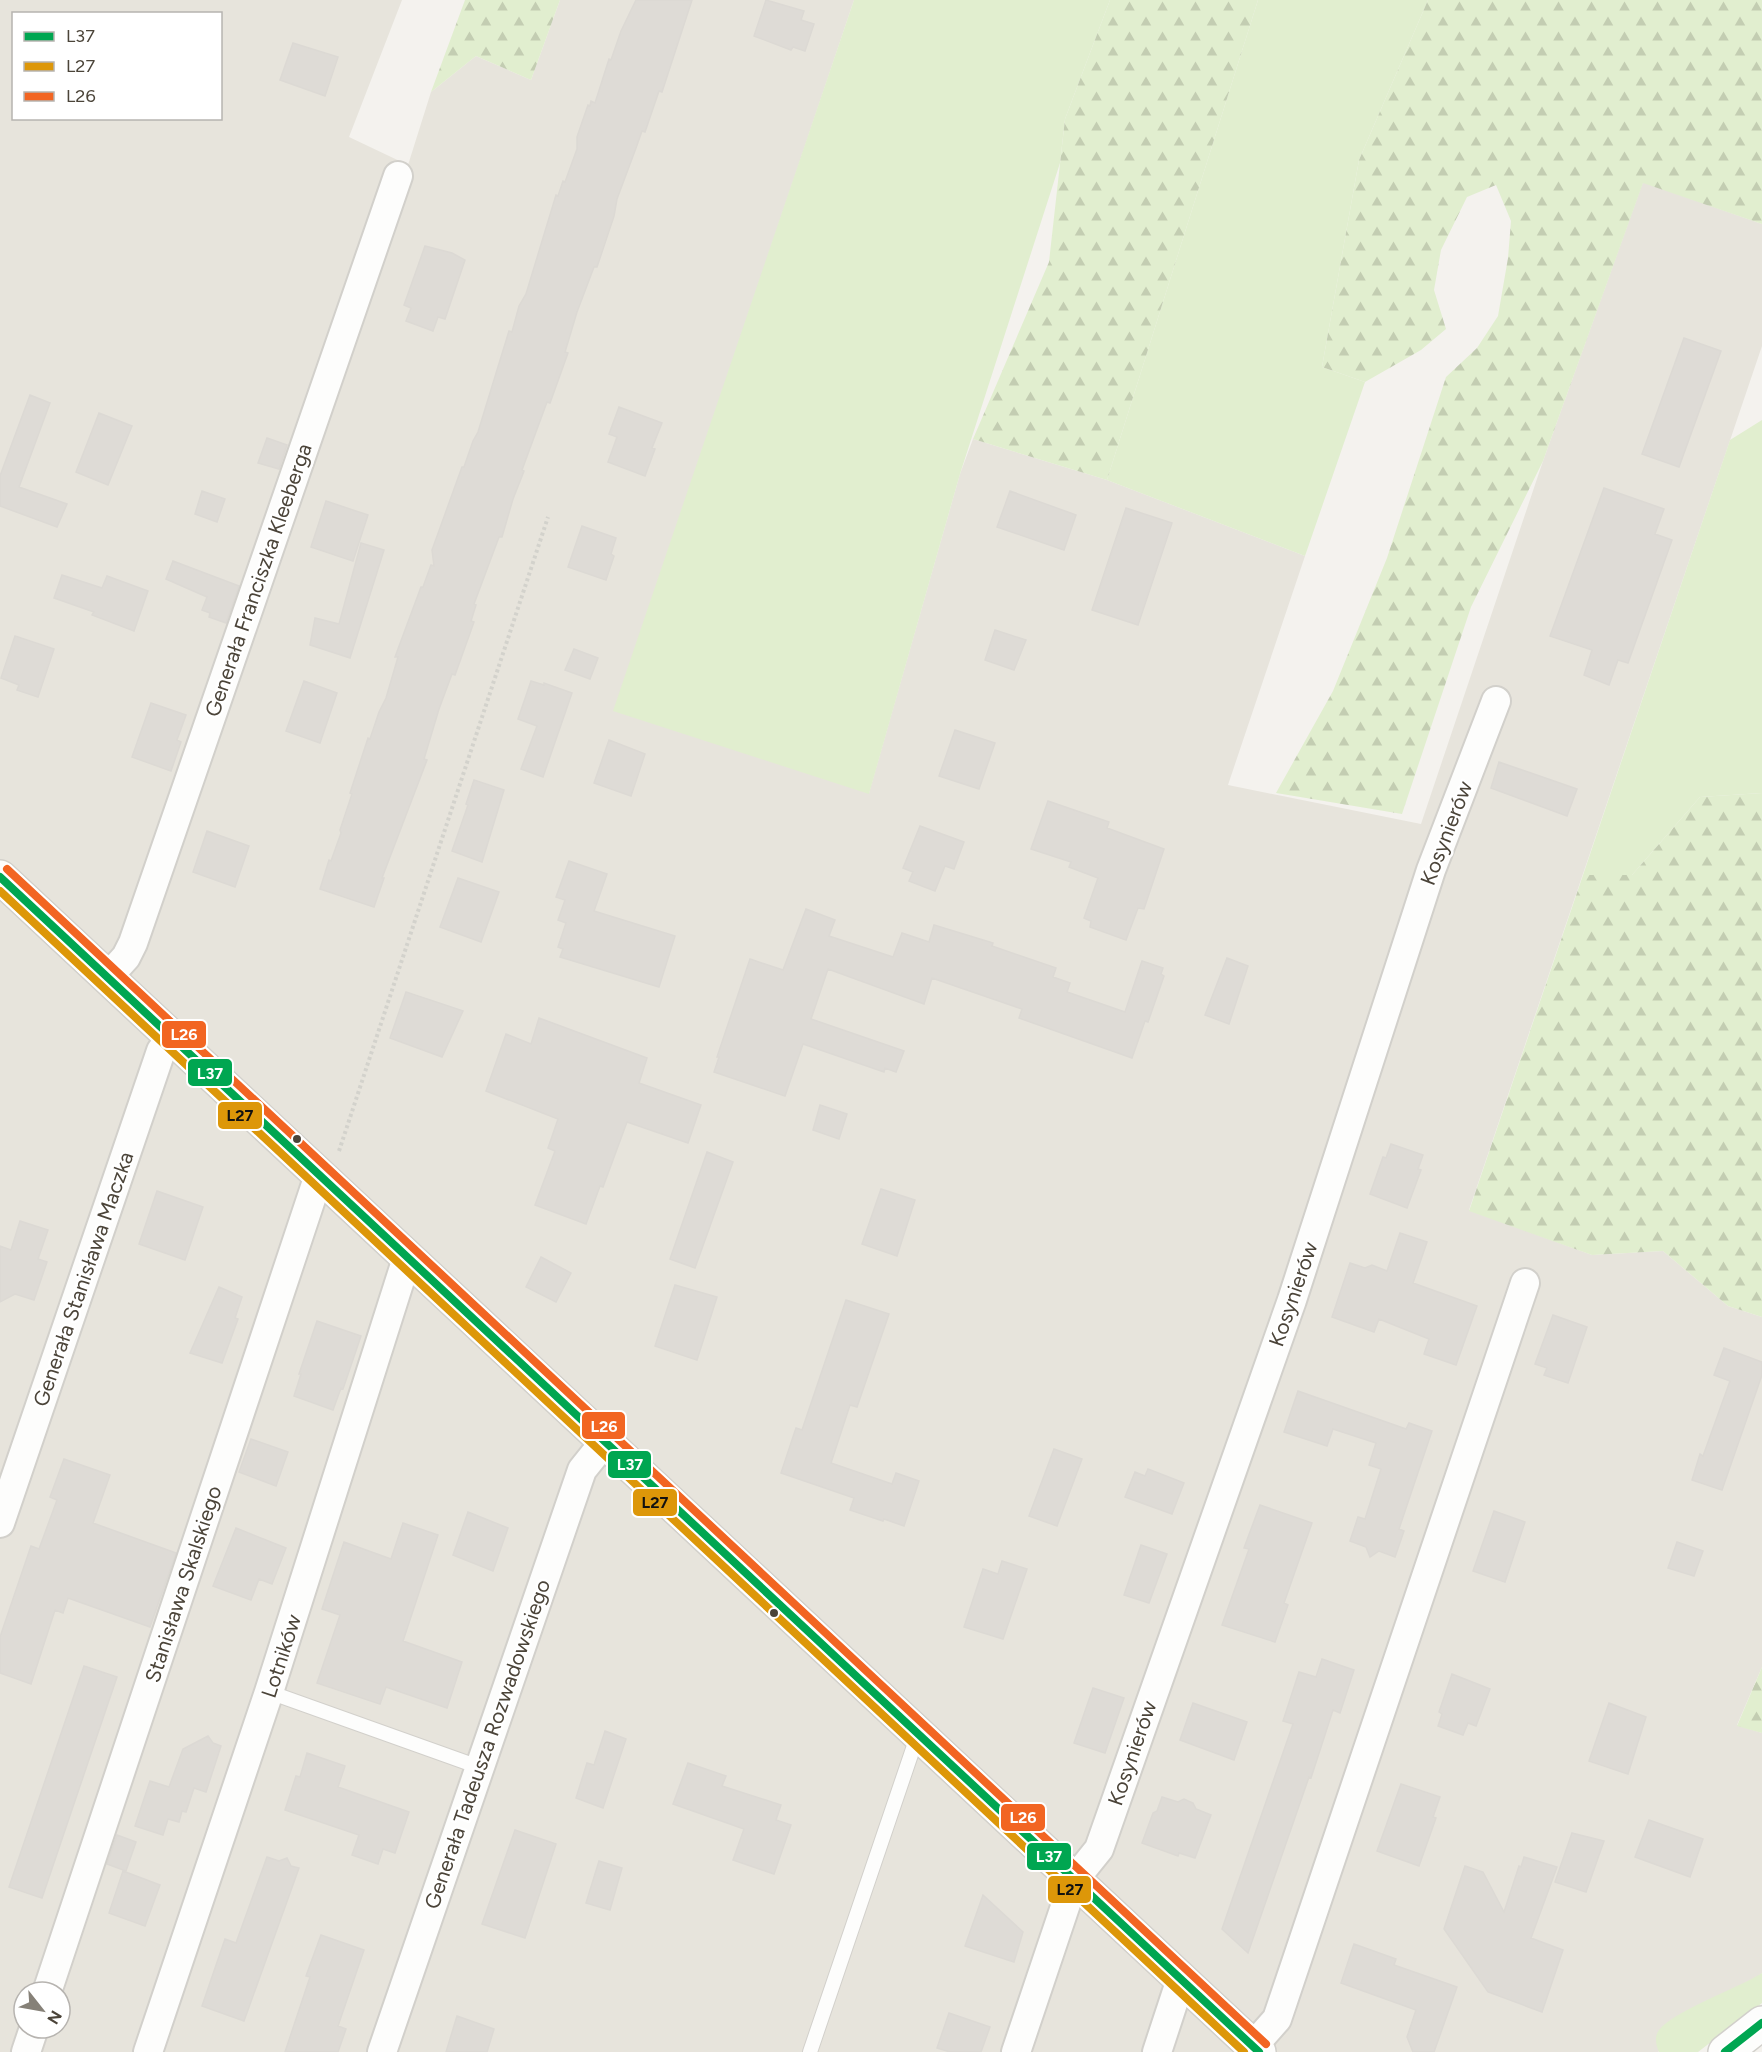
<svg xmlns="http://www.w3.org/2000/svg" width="1762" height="2052" font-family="Figtree,sans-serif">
  <defs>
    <pattern id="forest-firs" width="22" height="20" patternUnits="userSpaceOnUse" patternTransform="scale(1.5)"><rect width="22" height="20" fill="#e1eecf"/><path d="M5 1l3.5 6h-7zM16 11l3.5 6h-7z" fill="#c3cdb2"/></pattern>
  </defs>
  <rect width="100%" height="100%" fill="#f4f2ee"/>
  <!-- residential -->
  <path fill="#e7e4dc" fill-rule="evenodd" d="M0 0H402L349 137 408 165 431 92 476 56 531 80 560 0H854L711 425 869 793 960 474 973 439 1107 480 1305 556 1228 785 1421 824 1543 461 1643 182 1762 224V346L1469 1210 1592 1255 1663 1251 1728 1306 1762 1317V1667L1737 1725 1762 1733V1973L1658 2052H0ZM14 14H220V118H14ZM24 1992H60V2028H24Z"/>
  <!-- grass -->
  <path fill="#e1eecf" d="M854 0H1110L1065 119 1060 163 960 474 869 794 613 711Z
    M1258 0H1428L1359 160 1322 367 1365 382 1305 556 1107 480Z
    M1762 420V793L1700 797 1632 875H1583L1730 440Z
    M1762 1973V2003L1698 2052H1659C1656 2045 1654 2037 1659 2030 1675 2010 1737 1989 1762 1973Z"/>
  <!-- forest -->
  <path fill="url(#forest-firs)" d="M465 0H560L531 80 476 56 431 92Z
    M1110 0H1258L1107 480 973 439 1049 262 1065 119Z
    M1428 0H1762V224L1643 183 1543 461 1471 607 1402 814 1276 793 1333 691 1387 558 1446 377 1477 348 1498 316 1508 258 1511 221 1496 185 1467 197 1441 250 1434 290 1446 329 1421 350 1365 382 1322 367 1359 160Z
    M1762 793V1317L1728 1306 1663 1251 1592 1255 1469 1211 1583 875H1632L1700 797Z
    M1762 1667V1733L1737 1726Z"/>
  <!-- building -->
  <path fill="#dedbd6" stroke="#dcd9d4" stroke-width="1.5" d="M636 0H692L662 92 659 91 645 132 642 131 636 148 617 199 614 216 597 267H594L577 312 565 352 568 353 550 403 547 402 522 470 524 471 513 499 502 537H499L474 604 476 605 471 621 474 622 455 675 452 674 439 709 424 759 427 760 382 878H384L374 907 320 889 329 860 331 861 341 833 340 830 352 794 350 793 368 738 370 739 379 712 386 698 398 657H395L421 587H423L431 565 434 566 432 550 462 467H464L473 441 478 432 509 331 512 332 519 306 526 294 556 195 558 196 563 181 565 182 577 149V137L588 105 590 106 591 101 595 103 609 59 611 60 621 31Z
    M766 0 804 11 801 20 814 24 805 51 793 47 791 50 754 36Z
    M293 43 338 57 325 96 280 80Z
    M425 246 452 253 465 260 445 319 438 317 433 331 406 321 411 308 404 305Z
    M1684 338 1721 351 1679 467 1642 454Z
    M30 395 50 403 19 487 67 504 57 527 0 506V476Z
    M619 407 662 423 652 448 655 449 645 476 608 462 617 437 609 434Z
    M99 413 132 426 108 485 76 472Z
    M267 438 287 445 279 469 258 463Z
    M1604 488 1664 509 1655 534 1672 540 1628 663 1618 660 1609 685 1584 675 1592 650 1550 636Z
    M202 491 225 499 217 522 195 514Z
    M1010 491 1076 515 1064 550 997 527Z
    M326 501 368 515 353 561 311 547Z
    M1126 508 1172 523 1138 625 1092 610Z
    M582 526 616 538 611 554 614 556 606 580 568 567Z
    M361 543 384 550 350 658 310 645 315 618 339 624Z
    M173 561 239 586 226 623 209 617 210 613 202 610 207 597 166 579Z
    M62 575 102 588 107 576 148 591 134 631 92 615 94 612 54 598Z
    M995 630 1026 640 1014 670 985 660Z
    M15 636 54 649 38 697 17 690 19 685 1 678Z
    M574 649 598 658 590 679 565 670Z
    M304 681 337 693 320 743 286 731Z
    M531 681 544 685V683L572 693 543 777 521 769 537 726 518 719Z
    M151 703 186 715 177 740 181 742 171 771 132 757Z
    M955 730 995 743 979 789 939 776Z
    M609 740 645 754 631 796 594 783Z
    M1499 762 1577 789 1567 816 1491 788Z
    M474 780 504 790 482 862 452 851 468 805 466 804Z
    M1048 801 1109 822 1107 828 1164 849 1144 909 1138 908 1126 940 1090 927 1091 921 1084 918 1098 878 1069 867 1071 862 1031 849Z
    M920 826 964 842 954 869 945 866 935 891 909 881 913 872 903 868Z
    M207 831 249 846 235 887 193 872Z
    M569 861 607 874 594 911 675 936 659 987 560 957 563 949 558 947 566 923 558 920 565 900 556 897Z
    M458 878 499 892 481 942 440 927Z
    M806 909 835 920 829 936 893 957 902 933 929 942 934 925 993 943 992 946 1056 968 1053 977 1070 983 1067 992 1125 1012 1142 961 1163 968 1161 974 1164 976 1148 1022 1145 1021 1132 1058 1019 1018 1022 1009 932 978 924 1004 828 969 811 1019 904 1051 896 1072 885 1068 884 1072 803 1044 785 1096 714 1072 719 1057H717L750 959 783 970Z
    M1227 958 1248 966 1229 1024 1205 1015Z
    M406 992 463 1011 442 1057 390 1038Z
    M539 1018 647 1058 639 1083 701 1105 688 1143 627 1122 603 1187 600 1186 586 1224 535 1205 555 1151 548 1148 558 1119 486 1091 506 1034 531 1044Z
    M820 1105 847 1114 839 1139 813 1130Z
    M1391 1144 1423 1155 1418 1169 1421 1170 1407 1208 1370 1194 1383 1157 1386 1158Z
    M707 1152 733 1162 695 1268 670 1259Z
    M881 1189 915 1200 897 1256 862 1244Z
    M157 1191 203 1207 185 1260 139 1244Z
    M20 1221 48 1230 38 1259 47 1262 34 1300 15 1294 0 1302V1246L11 1250Z
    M1400 1233 1427 1242 1413 1283 1477 1306 1456 1365 1424 1354 1429 1339 1379 1319 1374 1332 1332 1317 1350 1263 1365 1268 1372 1265 1387 1271Z
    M541 1257 571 1273 556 1302 526 1287Z
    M675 1285 717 1297 697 1360 655 1346Z
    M219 1287 242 1297 235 1318 238 1319 222 1363 190 1353Z
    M846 1300 889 1314 857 1407 850 1405 831 1463 892 1484 896 1473 919 1481 904 1526 884 1519 883 1521 850 1510 854 1498 781 1473 796 1428 802 1430Z
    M1553 1315 1587 1327 1568 1383 1544 1375 1547 1368 1535 1364Z
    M317 1321 361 1336 343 1389 341 1388 333 1410 294 1396 301 1374H299Z
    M1724 1348 1762 1362V1375L1722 1490 1692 1480 1700 1454 1703 1456 1730 1381 1714 1375Z
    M1298 1391 1406 1429 1409 1423 1432 1431 1399 1529 1404 1531 1395 1557 1379 1551 1370 1557 1366 1547 1350 1541 1358 1517 1365 1519 1381 1469 1369 1465 1376 1443 1333 1429 1327 1446 1284 1432Z
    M251 1439 288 1452 276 1486 239 1472Z
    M1054 1449 1082 1459 1057 1526 1029 1516Z
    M64 1459 110 1475 93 1523 176 1553 150 1627 68 1598 63 1613 55 1610 31 1684 0 1673V1637L31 1546 39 1549 57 1500 50 1497Z
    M1148 1469 1184 1483 1172 1514 1125 1497 1135 1472 1145 1476Z
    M1260 1505 1312 1523 1284 1603 1288 1605 1275 1642 1222 1625 1249 1549 1244 1548Z
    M1494 1511 1525 1522 1505 1582 1473 1571Z
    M468 1512 508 1528 493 1571 453 1555Z
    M403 1523 438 1535 403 1641 462 1662 447 1708 386 1687 380 1704 317 1683 340 1615 322 1609 344 1542 391 1559Z
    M236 1528 286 1548 272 1584 259 1579 251 1600 213 1586Z
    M1677 1542 1703 1551 1694 1576 1668 1568Z
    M1141 1545 1167 1554 1149 1603 1124 1595Z
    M1002 1561 1027 1569 1003 1639 964 1627 983 1569 998 1574Z
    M1322 1659 1354 1670 1340 1713 1333 1710 1311 1778 1309 1777 1248 1953 1222 1929 1293 1724 1283 1721 1299 1672 1316 1677Z
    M84 1666 117 1677 42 1898 9 1887Z
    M1452 1674 1490 1689 1476 1726 1468 1723 1463 1735 1438 1726 1442 1714 1439 1712Z
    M1093 1688 1124 1698 1105 1753 1074 1743Z
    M1193 1703 1247 1722 1234 1760 1180 1740Z
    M1609 1703 1646 1717 1628 1774 1589 1761Z
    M605 1731 626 1739 603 1808 576 1798 587 1763 594 1765Z
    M208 1736 213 1743 221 1746 206 1792 194 1788 186 1812 182 1811 179 1822 168 1819 163 1835 135 1826 150 1781 169 1787 183 1749Z
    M307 1753 345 1766 338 1787 409 1812 395 1853 383 1849 378 1864 352 1855 359 1835 285 1810 296 1776 300 1777Z
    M688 1763 726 1776 722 1786 781 1805 776 1820 791 1825 774 1874 733 1860 744 1829 673 1804Z
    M1401 1784 1440 1797 1433 1817 1436 1818 1419 1866 1377 1851Z
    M1162 1797 1178 1802 1184 1799 1193 1803 1196 1809 1211 1815 1195 1858 1179 1853 1178 1856 1142 1843 1153 1813 1157 1811Z
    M1649 1820 1703 1839 1690 1877 1635 1857Z
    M515 1830 556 1844 525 1938 482 1924Z
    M1572 1833 1604 1841 1586 1892 1555 1882Z
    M117 1835 136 1842 126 1871 107 1864Z
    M267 1857 279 1861 287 1858 291 1866 299 1868 244 2021 202 2006 225 1939 236 1943Z
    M1524 1857 1557 1867 1531 1938 1563 1950 1542 2012 1488 1992 1444 1929 1465 1866 1483 1872 1504 1912 1519 1866 1521 1867Z
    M599 1861 622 1868 610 1910 586 1903Z
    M123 1871 160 1885 145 1926 109 1913Z
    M983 1895 1023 1932 1014 1962 965 1946Z
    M321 1935 364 1950 338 2026 346 2029 338 2052H285L310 1977 306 1976Z
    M1354 1944 1396 1959 1394 1965 1457 1987 1434 2052H1413L1407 2037 1416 2010 1341 1983Z
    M949 2013 990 2027 981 2052H950L937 2048Z
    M457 2016 494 2029 487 2052H446Z"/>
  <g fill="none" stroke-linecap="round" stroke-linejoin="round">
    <!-- service casing -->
    <g stroke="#d2d0cb" stroke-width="16">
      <path id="service" d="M269 1692 479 1767
        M810 2052 918 1734"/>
    </g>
    <!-- minor casing -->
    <g stroke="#d2d0cb" stroke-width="32">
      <path id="minor" d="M107 978 126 957 133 943 398 176
        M0 1523 161 1051 172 1037
        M47 1992 319 1175
        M1253 2046 1277 2019 1525 1283
        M26 2052 34 2028
        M148 2052 269 1692 407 1258
        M382 2052 582 1470 594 1455 606 1444
        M1016 2052 1074 1880 1099 1849 1292 1300 1431 870 1496 701
        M1157 2052 1181 1979"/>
    </g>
    <!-- tertiary casing -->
    <g stroke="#d2d0cb" stroke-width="36">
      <path id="tertiary" d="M0 877 1259 2052
        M1725 2052 1762 2023"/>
    </g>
    <!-- path -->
    <path stroke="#d3d2cc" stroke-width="4" stroke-dasharray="3 3" stroke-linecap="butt" d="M339 1151 548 517"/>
    <!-- service -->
    <use href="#service" stroke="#fdfdfc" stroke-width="14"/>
    <!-- minor -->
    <use href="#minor" stroke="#fdfdfc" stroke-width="28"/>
    <!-- tertiary -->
    <use href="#tertiary" stroke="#fdfdfc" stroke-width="33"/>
    <!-- bus-1 casing -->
    <g stroke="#fff" stroke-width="12">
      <path id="bus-1" d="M0 877 1259 2052
        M1725 2052 1762 2023"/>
    </g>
    <!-- bus-2 casing -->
    <g stroke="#fff" stroke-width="12">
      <path id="bus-2" d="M0 891 1244 2052"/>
    </g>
    <!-- bus-3 casing -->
    <g stroke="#fff" stroke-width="12">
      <path id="bus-3" d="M7 869 1266 2044"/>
    </g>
    <!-- bus-1 -->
    <use href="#bus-1" stroke="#00a651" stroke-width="8"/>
    <!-- bus-2 -->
    <use href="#bus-2" stroke="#dd9709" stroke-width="8"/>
    <!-- bus-3 -->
    <use href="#bus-3" stroke="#f26522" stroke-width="8"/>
  </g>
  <!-- markers -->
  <g fill="#4b4439" stroke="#fff" stroke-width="2">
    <circle cx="297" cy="1139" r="5"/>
    <circle cx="774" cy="1613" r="5"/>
  </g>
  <g text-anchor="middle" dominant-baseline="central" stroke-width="5" stroke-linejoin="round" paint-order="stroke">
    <!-- street labels -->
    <g font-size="21" fill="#4b4439" stroke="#fff">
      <text transform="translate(258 580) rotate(-71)">Generała Franciszka Kleeberga</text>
      <text transform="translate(1446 833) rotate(-69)">Kosynierów</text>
      <text transform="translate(83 1279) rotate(-71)">Generała Stanisława Maczka</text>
      <text transform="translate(1293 1294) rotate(-71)">Kosynierów</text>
      <text transform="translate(183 1584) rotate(-72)">Stanisława Skalskiego</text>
      <text transform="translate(281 1656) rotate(-72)">Lotników</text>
      <text transform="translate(487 1744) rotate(-71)">Generała Tadeusza Rozwadowskiego</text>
      <text transform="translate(1132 1753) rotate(-71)">Kosynierów</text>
    </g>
  </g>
  <g stroke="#fff" stroke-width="2">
    <rect x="161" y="1020" width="46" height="29" rx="6" fill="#f26522"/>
    <rect x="187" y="1058" width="46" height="29" rx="6" fill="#00a651"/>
    <rect x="217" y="1101" width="46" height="29" rx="6" fill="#dd9709"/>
    <rect x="581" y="1411" width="45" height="29" rx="6" fill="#f26522"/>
    <rect x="607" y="1450" width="45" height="29" rx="6" fill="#00a651"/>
    <rect x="632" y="1488" width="46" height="29" rx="6" fill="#dd9709"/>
    <rect x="1000" y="1803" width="46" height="29" rx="6" fill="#f26522"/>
    <rect x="1026" y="1842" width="46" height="29" rx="6" fill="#00a651"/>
    <rect x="1047" y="1875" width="45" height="29" rx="6" fill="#dd9709"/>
  </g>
  <g font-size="16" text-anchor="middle" font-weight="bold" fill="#fff">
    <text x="184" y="1040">L26</text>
    <text x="210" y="1079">L37</text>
    <text x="604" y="1432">L26</text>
    <text x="630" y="1470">L37</text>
    <text x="1023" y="1823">L26</text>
    <text x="1049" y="1862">L37</text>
  </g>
  <g font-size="16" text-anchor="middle" font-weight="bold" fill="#111">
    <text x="240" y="1121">L27</text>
    <text x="655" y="1508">L27</text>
    <text x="1070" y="1895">L27</text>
  </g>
  <!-- legend -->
  <rect x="12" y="12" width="210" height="108" fill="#ffffff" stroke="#b7b4b0" stroke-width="1.5"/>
  <rect x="24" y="32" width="30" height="9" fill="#00a651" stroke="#b7b4b0" stroke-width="1.5"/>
  <text x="66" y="42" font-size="18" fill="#4b4439">L37</text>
  <rect x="24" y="62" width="30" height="9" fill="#dd9709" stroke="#b7b4b0" stroke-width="1.5"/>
  <text x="66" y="72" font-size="18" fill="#4b4439">L27</text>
  <rect x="24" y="92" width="30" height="9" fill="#f26522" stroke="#b7b4b0" stroke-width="1.5"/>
  <text x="66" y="102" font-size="18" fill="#4b4439">L26</text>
  <!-- north arrow -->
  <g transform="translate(42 2010) rotate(121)"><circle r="28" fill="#ffffff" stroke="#b7b4b0" stroke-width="1.5"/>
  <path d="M0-4.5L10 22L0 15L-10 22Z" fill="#868178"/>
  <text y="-9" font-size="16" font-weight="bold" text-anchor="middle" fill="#4b4439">N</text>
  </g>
</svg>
